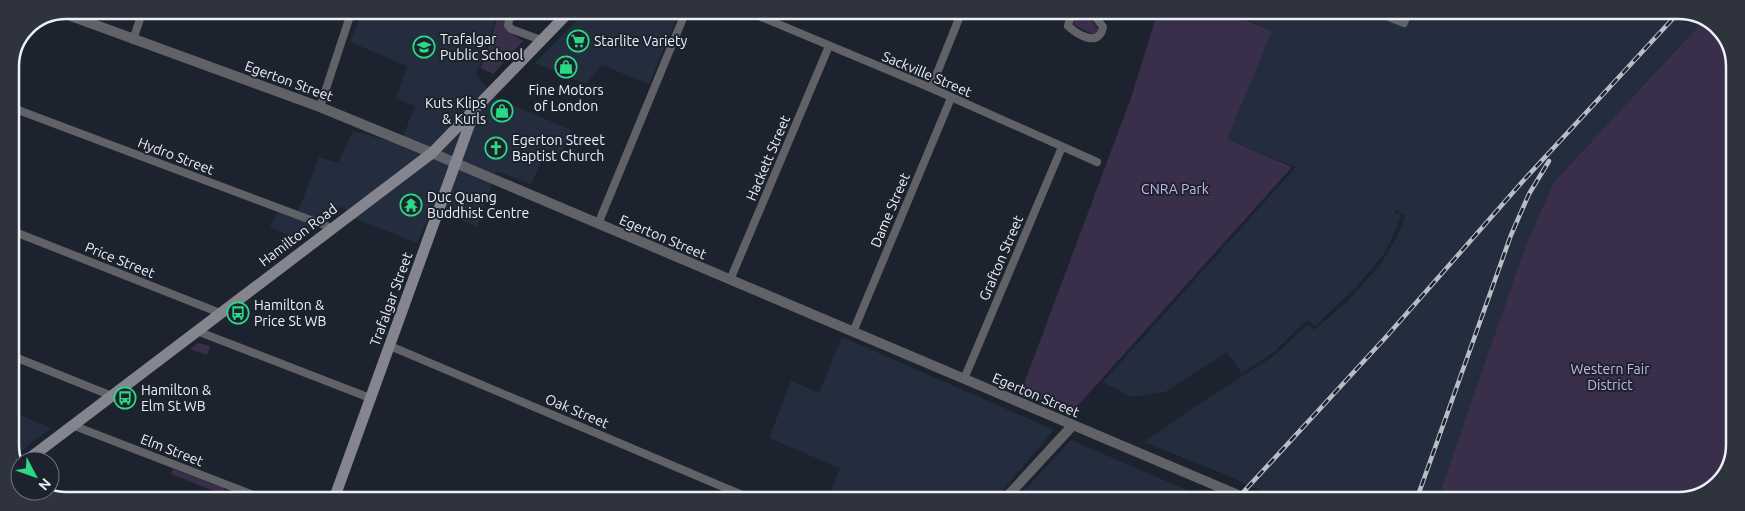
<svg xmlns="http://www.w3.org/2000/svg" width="1745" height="511" font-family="Ubuntu,sans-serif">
  <rect width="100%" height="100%" fill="#1d232e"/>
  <!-- built -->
  <path fill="#242d3d" d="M363 10 499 11 476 75 496 98 571 130 561 155 547 149 531 184 496 171 477 227 433 208 417 243 356 219 341 206 299 240 270 227 277 212 296 217 319 157 338 163 353 131 400 144 415 106 396 98 407 66 350 42Z
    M521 11H555L544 22 520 12Z
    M586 11H680L649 84 602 65 586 84 535 63Z
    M1230 11 1694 12 1705 19 1554 182 1525 247 1437 501H1283L1224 474 1144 442 1187 412 1275 355 1308 324 1314 330 1347 302 1381 264 1401 229 1405 215 1396 210 1394 213 1401 215 1395 231 1384 254 1356 287 1315 326 1307 320 1275 351 1242 373 1227 352 1165 392 1131 397 1103 382 1296 167 1227 139 1271 31Z
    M842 337 1054 430 994 500H962L940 491 936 500H902L883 492 879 500H827L840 468 769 438 791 381 819 393Z
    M10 411 51 428 13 457 10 449Z
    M1071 440 1210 500H1015Z"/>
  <!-- green -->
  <path fill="#3a2f4a" d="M500 11H508C501 33 505 29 523 41L493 74 481 68Z
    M1158 11H1223L1272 31 1227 139 1292 167 1071 413 1021 392 1131 98Z
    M1088 17 1090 18 1098 29 1096 34H1093L1074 25 1075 20Z
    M1705 19 1721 29 1735 62 1733 460 1713 490 1679 501H1437L1525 247 1554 182Z
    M199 343 210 346 207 355 190 349Z
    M173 469 224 488 222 494 171 474Z"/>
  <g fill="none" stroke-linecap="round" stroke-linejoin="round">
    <!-- minor -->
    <path stroke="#616268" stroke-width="8" d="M511 11 508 25 511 29 541 40
      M747 11 931 88 1097 162
      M1092 12 1103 27C1099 48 1078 35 1068 26L1070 18 1083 13Z
      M1376 12 1404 23 1408 12
      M133 40 143 10
      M931 88 962 11
      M10 107 332 228
      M320 107 352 10
      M598 224 686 11
      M10 230 220 313
      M730 280 829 46
      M197 331 370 398
      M853 332 951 98
      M390 346 754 500
      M10 355 112 396
      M964 379 1062 147
      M72 425 264 499"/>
    <!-- tertiary -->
    <path stroke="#616268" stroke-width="10" d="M60 12 320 107 432 153 1250 500
      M1004 500 1073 425"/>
    <!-- secondary -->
    <path stroke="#858590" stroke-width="11" d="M26 461 432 153 570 11
      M334 499 474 112"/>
    <!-- rail casing -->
    <g stroke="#b9bec6" stroke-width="4.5">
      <path id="rail" d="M1236 500 1386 337 1523 181 1679 12
        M1416 501 1511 235 1529 194 1549 161"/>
    </g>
    <!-- rail -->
    <use href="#rail" stroke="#1d232e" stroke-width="2.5" stroke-dasharray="8" stroke-linecap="butt"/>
  </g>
  <!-- icons -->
  <defs>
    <g id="supermarket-ring" transform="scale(1.125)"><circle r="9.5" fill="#1d232e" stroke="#2dd884" stroke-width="1.5"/><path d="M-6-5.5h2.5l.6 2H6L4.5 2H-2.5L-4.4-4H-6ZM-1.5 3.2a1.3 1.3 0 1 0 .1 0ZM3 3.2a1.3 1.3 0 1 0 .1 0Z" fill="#2dd884"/></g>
    <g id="school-ring" transform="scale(1.125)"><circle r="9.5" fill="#1d232e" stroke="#2dd884" stroke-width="1.5"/><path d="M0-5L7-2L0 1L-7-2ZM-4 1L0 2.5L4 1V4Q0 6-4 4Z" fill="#2dd884"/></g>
    <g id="shop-ring" transform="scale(1.125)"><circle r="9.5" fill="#1d232e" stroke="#2dd884" stroke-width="1.5"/><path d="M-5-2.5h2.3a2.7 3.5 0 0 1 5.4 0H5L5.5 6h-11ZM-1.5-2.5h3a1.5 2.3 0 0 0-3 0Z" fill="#2dd884"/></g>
    <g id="church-ring" transform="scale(1.125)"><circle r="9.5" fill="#1d232e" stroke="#2dd884" stroke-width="1.5"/><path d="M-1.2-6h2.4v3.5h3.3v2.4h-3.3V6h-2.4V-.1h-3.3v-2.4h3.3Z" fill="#2dd884"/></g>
    <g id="temple-ring" transform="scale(1.125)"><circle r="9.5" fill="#1d232e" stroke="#2dd884" stroke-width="1.5"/><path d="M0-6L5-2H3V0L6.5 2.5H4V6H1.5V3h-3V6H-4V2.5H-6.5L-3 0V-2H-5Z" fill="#2dd884"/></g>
    <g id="bus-ring" transform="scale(1.125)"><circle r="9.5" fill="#1d232e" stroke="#2dd884" stroke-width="1.5"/><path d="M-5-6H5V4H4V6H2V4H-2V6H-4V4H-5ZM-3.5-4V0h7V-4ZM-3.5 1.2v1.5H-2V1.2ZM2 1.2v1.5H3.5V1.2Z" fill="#2dd884"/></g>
  </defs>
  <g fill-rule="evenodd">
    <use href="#supermarket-ring" x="578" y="41"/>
    <use href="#school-ring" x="424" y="47"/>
    <use href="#shop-ring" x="566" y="67"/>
    <use href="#shop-ring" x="502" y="111"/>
    <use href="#church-ring" x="496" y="148"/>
    <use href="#temple-ring" x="411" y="205"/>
    <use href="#bus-ring" x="238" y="313"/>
    <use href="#bus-ring" x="125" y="398"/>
  </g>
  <g text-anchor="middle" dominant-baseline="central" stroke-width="4" stroke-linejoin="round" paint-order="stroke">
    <!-- poi labels -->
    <g font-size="14" fill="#ecf1f8" stroke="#1d232e" text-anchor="start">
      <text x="440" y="39">Trafalgar<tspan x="440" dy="16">Public School</tspan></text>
      <text x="594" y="41">Starlite Variety</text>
      <text x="566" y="90" text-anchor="middle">Fine Motors<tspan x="566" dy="16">of London</tspan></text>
      <text x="486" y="103" text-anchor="end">Kuts Klips<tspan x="486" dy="16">&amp; Kurls</tspan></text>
      <text x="512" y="140">Egerton Street<tspan x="512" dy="16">Baptist Church</tspan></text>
      <text x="427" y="197">Duc Quang<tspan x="427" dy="16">Buddhist Centre</tspan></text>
      <text x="254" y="305">Hamilton &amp;<tspan x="254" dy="16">Price St WB</tspan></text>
      <text x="141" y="390">Hamilton &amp;<tspan x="141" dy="16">Elm St WB</tspan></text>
    </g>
    <!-- street labels -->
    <g font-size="14" fill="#ecf1f8" stroke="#1d232e">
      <text transform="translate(927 74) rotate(23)">Sackville Street</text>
      <text transform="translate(289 81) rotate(20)">Egerton Street</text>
      <text transform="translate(176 156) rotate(21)">Hydro Street</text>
      <text transform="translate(768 158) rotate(-67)">Hackett Street</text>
      <text transform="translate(890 210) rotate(-67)">Dame Street</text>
      <text transform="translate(298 235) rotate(-37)">Hamilton Road</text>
      <text transform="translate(663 237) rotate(23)">Egerton Street</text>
      <text transform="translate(1001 258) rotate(-67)">Grafton Street</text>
      <text transform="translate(120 260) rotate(22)">Price Street</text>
      <text transform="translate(391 299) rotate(-70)">Trafalgar Street</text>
      <text transform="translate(1036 395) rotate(23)">Egerton Street</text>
      <text transform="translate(577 411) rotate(23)">Oak Street</text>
      <text transform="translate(172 450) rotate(21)">Elm Street</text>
    </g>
    <!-- park labels -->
    <g font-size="14" fill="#c9b3ea" stroke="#1d232e">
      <text x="1175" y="189">CNRA Park</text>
      <text x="1610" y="369">Western Fair<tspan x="1610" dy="16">District</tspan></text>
    </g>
  </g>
  <!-- crop -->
  <path d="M0 0H1745V511H0ZM66 19H1679A47 47 0 0 1 1726 66V445A47 47 0 0 1 1679 492H66A47 47 0 0 1 19 445V66A47 47 0 0 1 66 19Z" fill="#2e333e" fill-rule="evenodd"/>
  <path fill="none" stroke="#ecf1f8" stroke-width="2.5" d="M66 19H1679A47 47 0 0 1 1726 66V445A47 47 0 0 1 1679 492H66A47 47 0 0 1 19 445V66A47 47 0 0 1 66 19Z"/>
  <!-- north arrow -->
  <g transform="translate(35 476) rotate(131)"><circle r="24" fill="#1d232e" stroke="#70757f"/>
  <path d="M0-4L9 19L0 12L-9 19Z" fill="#2dd884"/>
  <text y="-8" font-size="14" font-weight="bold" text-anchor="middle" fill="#ecf1f8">N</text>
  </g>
</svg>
